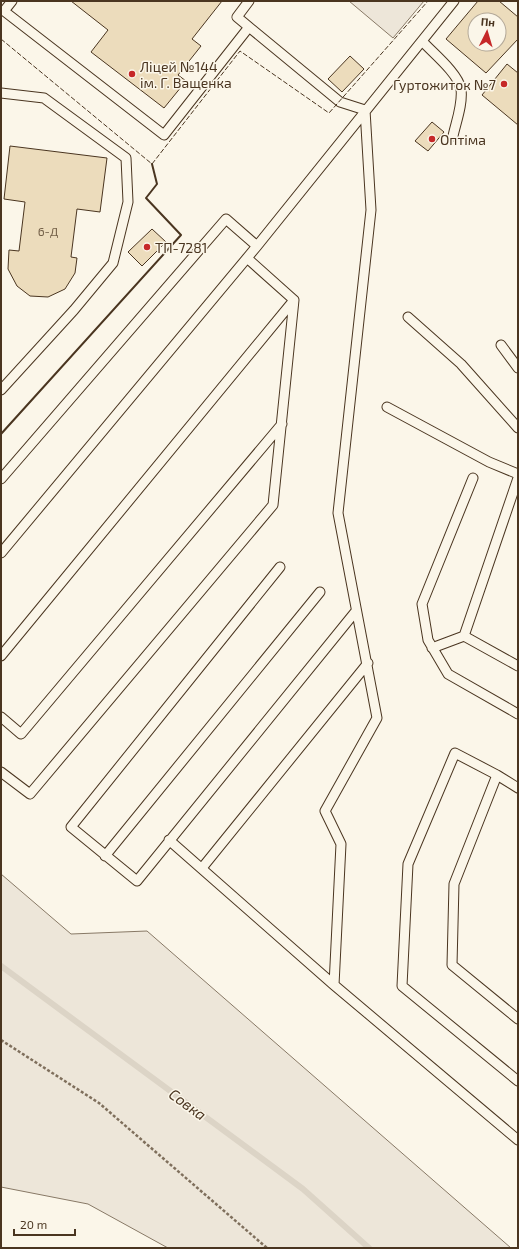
<svg xmlns="http://www.w3.org/2000/svg" width="519" height="1249" font-family="'Exo 2',sans-serif">
  <rect width="100%" height="100%" fill="#fbf6e9"/>
  <!-- green -->
  <path fill="#ede6d9" stroke="#887966" d="M349 1H424L393 38Z
    M1 874 71 934 147 931 511 1248H168L88 1204 1 1187Z"/>
  <g fill="none" stroke-linecap="round" stroke-linejoin="round">
    <!-- stream -->
    <path stroke="#dcd4c6" stroke-width="6" d="M1 966 303 1189 369 1248"/>
  </g>
  <!-- building -->
  <path fill="#ecdcbc" stroke="#4a3520" fill-rule="evenodd" d="M71 1H222L192 39 201 46 178 75 186 81 164 108 91 52 108 30Z
    M478 1H499L518 17V39L486 73 446 39ZM475 20H499V44H475Z
    M350 56 364 69 342 92 328 79Z
    M507 64 518 73V125L482 95Z
    M432 122 444 132 428 151 415 141Z
    M10 146 107 158 100 212 77 209 71 257 77 258 75 273 65 289 48 297 30 296 17 286 8 269 9 250 19 251 25 202 4 199Z
    M152 229 166 242 142 266 128 252Z"/>
  <g fill="none" stroke-linecap="round" stroke-linejoin="round">
    <!-- lane casing -->
    <g stroke="#4a3520" stroke-width="11">
      <path id="lane" d="M12 1 4 11 164 135 249 27 237 17 249 1
        M249 27 340 102 365 110
        M422 41C433 53 458 73 461 89 463 104 456 122 453 136
        M1 93 44 98 126 158 128 202 113 263 74 310 1 390
        M247 258 294 300
        M408 317 461 364 518 428
        M501 345 518 368
        M387 407 489 462 518 474
        M473 478 422 604 428 640 448 674 518 714
        M518 478 464 636 518 666
        M1 479 226 219 257 246
        M1 553 257 246 454 1
        M280 567 71 827 137 881 356 611
        M432 648 464 636
        M1 656 294 300
        M1 717 21 734 282 424
        M1 772 30 794 273 505 294 300
        M497 775 518 788
        M169 840 334 985 518 1140
        M105 856 320 592
        M202 868 368 663
        M334 985 341 844 325 811 377 718 338 513 371 210 365 110
        M518 1019 452 965 454 884 497 775 455 753 408 864 402 986 518 1081"/>
    </g>
    <!-- path -->
    <path stroke="#7f6f5c" stroke-width="2.5" stroke-dasharray="3 2" stroke-linecap="butt" d="M1 1040 99 1103 267 1248"/>
    <!-- lane -->
    <use href="#lane" stroke="#fbf6e9" stroke-width="9"/>
    <!-- fence -->
    <path stroke="#4a3520" stroke-width="1" stroke-dasharray="5 2" stroke-linecap="butt" d="M1 39 152 164 240 51 329 113 428 1"/>
    <!-- wall -->
    <path stroke="#4a3520" stroke-width="2" d="M1 434 181 235 146 198 157 184 152 164"/>
  </g>
  <!-- markers -->
  <g fill="#c62828" stroke="#fbf6e9" stroke-width="1.5">
    <circle cx="132" cy="74" r="4"/>
    <circle cx="504" cy="84" r="4"/>
    <circle cx="432" cy="139" r="4"/>
    <circle cx="147" cy="247" r="4"/>
  </g>
  <g text-anchor="middle" dominant-baseline="central" stroke-width="3" stroke-linejoin="round" paint-order="stroke">
    <!-- number labels -->
    <g font-size="12" fill="#725f47">
      <text x="48" y="231">6-Д</text>
    </g>
    <!-- poi labels -->
    <g font-size="14" fill="#4a3520" stroke="#fbf6e9" text-anchor="start">
      <text x="140" y="66">Ліцей №144<tspan x="140" dy="16">ім. Г. Ващенка</tspan></text>
      <text x="496" y="84" text-anchor="end">Гуртожиток №7</text>
      <text x="440" y="139">Оптіма</text>
      <text x="155" y="247">ТП-7281</text>
    </g>
    <!-- water labels -->
    <g font-size="15" font-style="italic" fill="#4a3520" stroke="#fbf6e9">
      <text transform="translate(188 1104) rotate(36)">Совка</text>
    </g>
  </g>
  <!-- border -->
  <rect width="519" height="1249" fill="none" stroke="#4a3520" stroke-width="4"/>
  <!-- north arrow -->
  <g transform="translate(487 32) rotate(5)"><circle r="19" fill="#fbf6e9" stroke="#b4a999"/>
  <path d="M0-3L7 15L0 10L-7 15Z" fill="#c62828"/>
  <text y="-6" font-size="11" font-weight="bold" text-anchor="middle" fill="#4a3520">Пн</text>
  </g>
  <!-- scale -->
  <path d="M14 1229v6h61v-6" fill="none" stroke="#4a3520" stroke-width="2"/>
  <text x="20" y="1229" font-size="12" fill="#4a3520" stroke="#fbf6e9" stroke-width="3" paint-order="stroke">20 m</text>
</svg>
